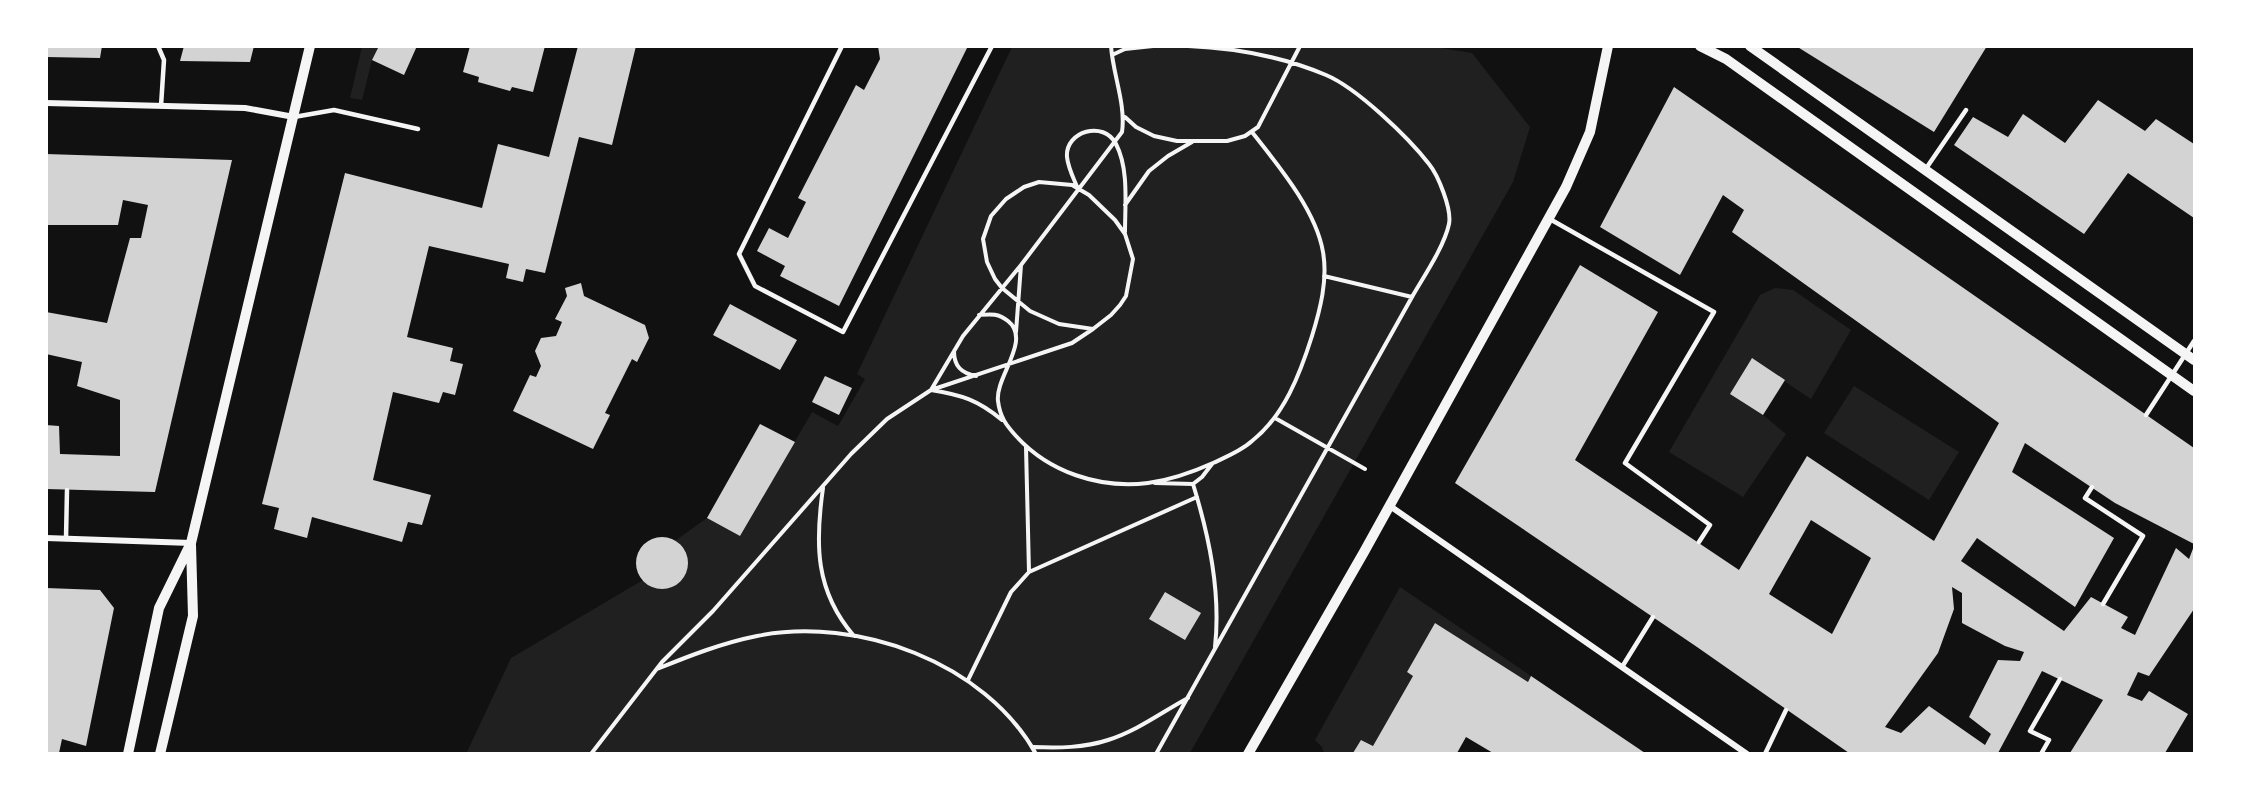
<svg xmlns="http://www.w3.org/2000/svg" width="2241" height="800" font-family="'Work Sans',sans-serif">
  <rect width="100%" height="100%" fill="#111"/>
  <!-- green -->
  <path fill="#202020" d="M362 47H379L372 60 362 100 350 98Z
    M1012 47H1435L1472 53 1530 127 1513 182 1190 753 466 754 511 658 643 580C672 605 706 566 675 541L707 518 740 536 812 412 838 426 865 379 857 374Z
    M1775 288 1793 290 1851 330 1811 399 1751 359 1730 394 1763 415 1786 434 1743 497 1669 452 1760 295Z
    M1854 386 1959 452 1929 500 1824 433Z
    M1400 587 1531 676 1528 682 1435 623 1407 672 1413 676 1373 746 1362 740 1353 753H1324L1322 747 1315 740Z"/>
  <!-- building -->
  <path fill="#d3d3d3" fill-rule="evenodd" d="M46 46H102L100 58 46 57Z
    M184 46H254L250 62 180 61Z
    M379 46H417L404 75 372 60Z
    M470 46H545L533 92 512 87 510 91 478 82 479 77 463 72Z
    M578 46H636L612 145 579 137 545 273 526 269 523 282 506 278 509 264 429 246 407 337 453 348 450 361 463 364 455 395 443 392 439 403 393 392 373 480 431 495 422 525 408 522 402 542 312 517 307 538 274 529 279 508 262 504 345 173 482 208 498 144 549 157Z
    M878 46H968L839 306 780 276 785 266 757 251 769 228 788 238 806 202 798 198 856 85 864 90 880 59Z
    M1796 46H1987L1934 132Z
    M1674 87 2194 448V544L2115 503 2025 443 2012 472 2114 538 2075 607 1977 538 1961 561 2064 631 2091 597 2128 617 2121 628 2135 635 2176 548 2189 559 2194 546V609L2149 676 2138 672 2127 695 2142 701 2149 691 2188 714 2165 753H2070L2103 700 2042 671 1998 753H1849L1697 647 1455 483 1580 265 1658 312 1575 460 1739 570 1807 456 1934 541 1999 423 1732 232 1744 210 1723 195 1680 275 1600 227ZM1811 520 1871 558 1832 634 1769 594ZM1952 587 1962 593V623L2005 646 2024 652 2020 661 1998 660 1969 717 1991 734 1985 745 1929 706 1901 733 1885 727 1938 653 1954 609Z
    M2098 100 2145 131 2156 119 2194 144V218L2128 173 2084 234 1954 145 1973 117 2008 137 2023 114 2065 143Z
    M46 154 232 160 155 492 46 489V425L59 426 60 454 120 456V400L77 386 82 362 46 354V312L107 323 130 238H141L148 205 123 200 118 225H46Z
    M581 283 584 296 645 325 649 338 637 362 632 359 605 413 610 415 593 449 513 411 530 375 536 377 541 366 535 351 541 338 556 336 562 322 555 319 567 296 565 288Z
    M730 304 797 340 780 370 713 335Z
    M1752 358 1785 380 1763 415 1730 394Z
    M825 376 852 388 839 415 812 402Z
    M760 424 795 442 740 536 707 518Z
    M636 563a26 26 0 1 1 52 0a26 26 0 1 1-52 0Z
    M46 588 100 590 114 608 86 746 62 739 59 753H46Z
    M1165 592 1201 613 1185 640 1149 619Z
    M1435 623 1528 682 1531 676 1645 753H1493L1466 737 1457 753H1353L1361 740 1373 746 1413 676 1407 672Z"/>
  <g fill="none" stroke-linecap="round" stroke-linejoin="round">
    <!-- path -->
    <path stroke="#f5f5f5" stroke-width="4" d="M1112 55 1125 49 1153 46
      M1125 117 1136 127 1154 136 1177 141H1227L1245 136 1258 127 1300 46
      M1078 189C1074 179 1068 168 1067 157 1065 131 1104 120 1116 144 1129 169 1125 204 1125 232
      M1125 205 1149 171 1168 156 1192 142
      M1324 276 1412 297
      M979 315C991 314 998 313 1008 321 1032 340 995 377 998 401 1000 417 1006 425 1016 436 1049 472 1099 489 1148 483 1170 480 1193 472 1213 463 1226 457 1241 451 1252 441 1284 416 1300 374 1312 336 1320 310 1328 280 1323 252 1316 210 1277 164 1252 132
      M1016 332 1021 265
      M954 351C954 366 961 373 976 376
      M1275 418 1365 469
      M1002 420C978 400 962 395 931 390L963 336 1021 265 1122 132C1126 104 1113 75 1111 46
      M1212 464 1202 477 1193 484C1209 536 1221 592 1215 647
      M1155 483 1193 484
      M823 488C815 544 815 591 854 636
      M1029 572 1197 497
      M657 669C689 656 722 643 757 636 857 616 985 662 1036 754
      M968 680 1011 592 1029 572 1026 447
      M1033 747C1058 748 1084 748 1108 740 1137 731 1162 712 1188 698
      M591 754 662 662 713 611 851 454 887 419 931 390 1072 343 1093 329 1111 315 1120 305 1126 296 1133 259 1125 234 1115 220 1089 195 1072 185 1039 182 1024 187 1006 199 991 216 983 239 987 262 995 279 1002 288 1030 311 1059 324 1093 329
      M1156 754 1412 297C1424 276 1444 247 1449 224 1452 209 1438 175 1429 164 1408 137 1357 88 1326 75 1281 56 1236 48 1188 46"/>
    <!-- service -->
    <path stroke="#f5f5f5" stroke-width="4.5" d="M158 46 164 60 161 106
      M842 46 739 254 755 286 843 332 992 46
      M294 117 334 110 418 129
      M1925 170 1966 110
      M1548 218 1714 312 1625 463 1710 525 1699 542
      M2146 415 2194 341
      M2092 487 2085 498 2143 536 2103 604
      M66 539 67 490
      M1622 667 1653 617
      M1765 754 1786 710
      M2041 754 2049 740 2030 731 2060 679"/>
    <!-- minor -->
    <path stroke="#f5f5f5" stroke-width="6" d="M46 103 245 108 294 117
      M1390 506 1747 754
      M46 538 191 543"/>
    <!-- tertiary -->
    <path stroke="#f5f5f5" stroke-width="10" d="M1700 46 1726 59 2194 391
      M1750 46 2194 360
      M128 754 159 608 191 543 310 46
      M160 754 193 616 191 545
      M1248 754 1364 552 1566 187 1590 132 1608 46"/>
  </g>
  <!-- border -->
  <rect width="2241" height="800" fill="none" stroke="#ffffff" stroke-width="96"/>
</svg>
